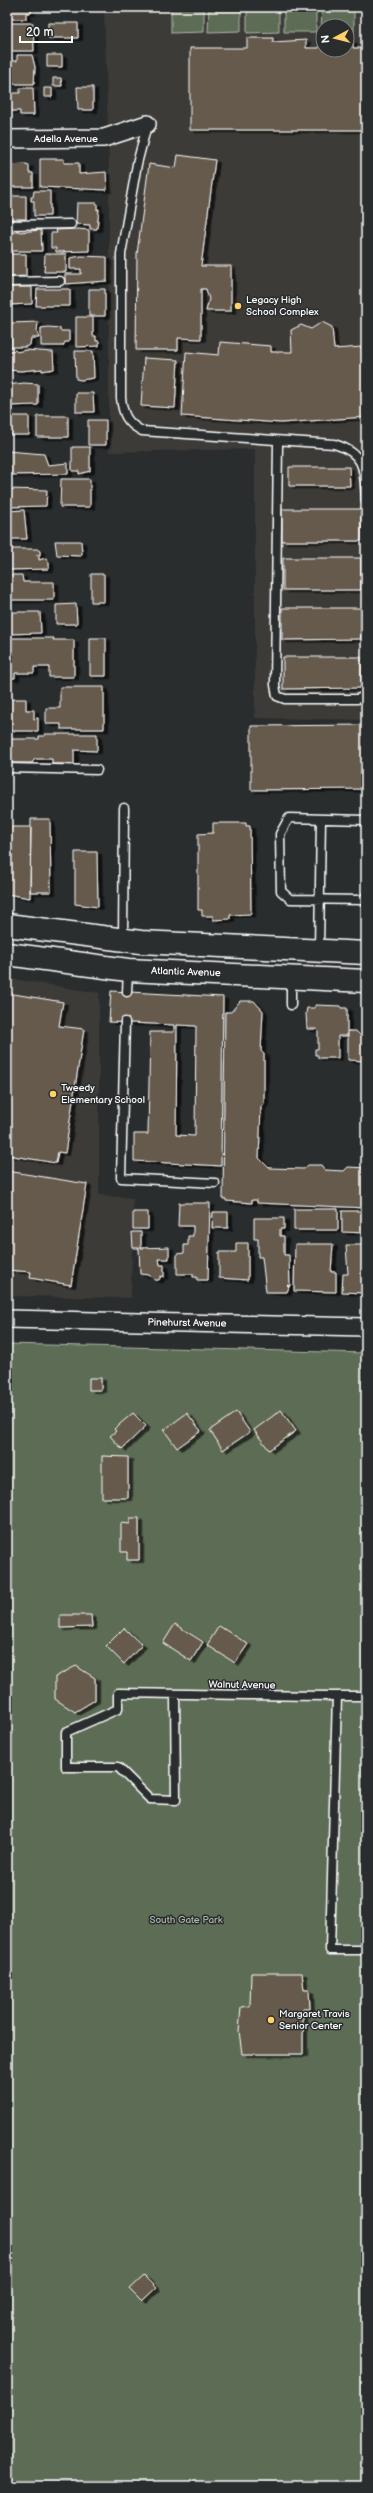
<svg xmlns="http://www.w3.org/2000/svg" width="373" height="2493" font-family="'Balsamiq Sans',sans-serif">
  <defs>
    <filter id="shadow"><feDropShadow dx="4.5" dy="2.5" stdDeviation="0" flood-color="#0009"/></filter>
  </defs>
  <rect width="100%" height="100%" fill="#2a2d2e"/>
  <filter id="ink" filterUnits="userSpaceOnUse"><feTurbulence type="fractalNoise" baseFrequency=".025" numOctaves="2"/><feDisplacementMap in="SourceGraphic" scale="8" xChannelSelector="R" yChannelSelector="G"/><feConvolveMatrix kernelMatrix="1 2 1 2 8 2 1 2 1" color-interpolation-filters="sRGB"/></filter>
  <g filter="url(#ink)">
    <!-- built -->
    <path fill="#3c3a37" fill-rule="evenodd" d="M104 7H366V720L255 718V449L109 452V164ZM323 26H347V50H323Z
      M7 978 99 993V1195L133 1198 131 1298 7 1296Z"/>
    <!-- green -->
    <path fill="#5d6c55" stroke="#aeb6aa" d="M171 7H204V32L171 33Z
      M209 7H241V31L208 32Z
      M247 7H279V32L247 33Z
      M284 7H316V32H284Z
      M322 7H354V32H347V26H323L321 32Z
      M7 1344 366 1353V2486H7Z"/>
    <!-- building -->
    <path fill="#655a4c" stroke="#fff" fill-rule="evenodd" filter="url(#shadow)" d="M7 7H31V13H26V19H7Z
      M7 23H33L34 51H7Z
      M48 23H78V38H48Z
      M247 38H273V42L306 40V48H319V41H323V50H347V41H353V48H364V130H190V48H247Z
      M17 55H32L35 67 34 84H7V61H17Z
      M47 55H62V67H47Z
      M53 78H61L62 86H53Z
      M77 87H93V110H78Z
      M20 88H33L34 115H20V111H7V93H20Z
      M44 88H52V97H44Z
      M178 155 215 160 201 266H231V311H206L209 299 206 289H201V339L178 338V350H136L137 254 149 164 176 168Z
      M40 159H64V163H79V174L106 172 107 190 40 187Z
      M26 164 29 165V173H33V187H7V165Z
      M34 191H50V216H34V201H31V197H33Z
      M7 196H26V219H7Z
      M77 203H97V210L99 209 97 229H90V225L76 224Z
      M77 229 89 230V251L56 252V248H51V233H57L56 230Z
      M17 230 20 232 41 230 42 251H7V232H17Z
      M7 254H26V276L7 277Z
      M45 254H66V272H44Z
      M81 256 107 257V281L65 284V274H81V269H70V258Z
      M7 287H32V304L7 305Z
      M37 289H70V306H36Z
      M89 289H105V316H89Z
      M76 317H93V336H96V341H99V346L76 347Z
      M38 322 37 331 39 338H31L30 345 25 347H11V335H7V326H11V323Z
      M322 322 332 327 334 349 362 347V355L366 354V417L281 423 182 416 186 352 219 355 220 342 271 346V352H292L291 330 301 325 311 329Z
      M48 327 60 328V331H69V342H65L63 346H41V328Z
      M15 350 17 352 25 350 53 352 54 369 42 371V369L21 371 7 370V352Z
      M75 351H93L94 378 81 380 76 379Z
      M144 358 178 360 175 408 141 406Z
      M24 383 38 384V405L7 406V385Z
      M76 393H93L94 412H76Z
      M7 416H29V435H7Z
      M37 416H68V437H37Z
      M88 420H106V445H88Z
      M72 447H90V471L79 474V471H72Z
      M7 451 44 454 48 465 68 463V474L7 475Z
      M289 467H349L350 486H289Z
      M61 479H90V507H60Z
      M7 489 47 490 46 506 7 507Z
      M282 509H361V541H282Z
      M24 510 27 539H7V511Z
      M55 541H81L82 553 81 556 57 555Z
      M7 549H37L40 551V555H36L39 556V560L46 558 49 562V569L7 570Z
      M283 558H361V590H283Z
      M91 574H104V602H91Z
      M7 575H22L23 582H54V600H7Z
      M76 604 77 624H56V605Z
      M282 608H361V639L282 640Z
      M7 612H40L41 633 7 634Z
      M7 638H54L53 640H74V677H49V667H34V673H15V678H7Z
      M90 638H106V676H90Z
      M283 657H361V688L283 689Z
      M60 687H104V729H61V724H46V708H60Z
      M7 699H26V710H34V719L38 718V731H7Z
      M366 725V789L251 790V726Z
      M45 734H97V751L74 750V764H52V759H35L32 763H7V739H39V736H45Z
      M31 819H50L51 892H30Z
      M213 823H246V826H250L251 914 230 915V919L213 920V916H202V910H198V834L213 833Z
      M7 827H31L30 898 7 894Z
      M75 852H97L98 907 75 904Z
      M111 991 223 997 221 1166 134 1161V1134H148L150 1032H174V1025L109 1022ZM177 1025 196 1026 195 1136 176 1135Z
      M7 993 63 1002 59 1026 84 1029 65 1153 58 1152 56 1163 7 1155Z
      M240 1001H254L263 1011 261 1051 264 1054V1103L261 1107 259 1158 269 1168 304 1169 308 1165H321L325 1170 344 1171 348 1167 366 1168V1208L257 1203V1200H252V1203L226 1201V1199H223L225 1012H231Z
      M315 1005 341 1006V1008H347V1036H338V1058H318V1055H315V1049H318V1031L316 1029H307L306 1013 307 1008H315Z
      M348 1031H356L366 1041V1061L348 1060Z
      M7 1171 87 1184 71 1285 30 1278 31 1272 7 1270Z
      M179 1203H210L208 1280H197V1277H193V1274H177V1254L184 1253V1245H188V1236H193V1226H178Z
      M294 1209H338V1230H294Z
      M342 1211H366V1233L342 1232Z
      M133 1212H148V1229H133Z
      M213 1212H228V1228H212Z
      M254 1218H284V1229H280V1236H284V1255H289L290 1286 287 1285 289 1287 287 1292H266L262 1257H258V1239H254Z
      M132 1232H141V1248L169 1247V1259H159L160 1265H164V1277L161 1276 159 1280H154L149 1275 140 1274 139 1248H133Z
      M236 1243H248V1280L219 1278V1252H236Z
      M295 1244H333L331 1272H336V1292L294 1291Z
      M346 1245H366V1293L342 1292 343 1274H348Z
      M89 1378H101V1390H89Z
      M281 1410 296 1431 269 1450 254 1430Z
      M236 1412 250 1432 223 1450 210 1430Z
      M133 1413 146 1426 122 1449 110 1436 116 1431 114 1429Z
      M187 1413 201 1431 177 1448 164 1430Z
      M102 1456 128 1457V1498H102Z
      M130 1518H139V1560H127V1552H121V1523L130 1524Z
      M60 1615H91L92 1627 60 1628Z
      M175 1624 203 1642 191 1661 163 1643Z
      M219 1626 248 1644 235 1663 207 1645Z
      M124 1628 142 1645 124 1664 106 1646Z
      M76 1666 95 1678V1700L75 1712 55 1699V1677Z
      M251 1973H302L304 1990H309L310 2009H303V2054H242L239 2031 241 2007 250 2006Z
      M144 2276 156 2288 142 2301 130 2289Z"/>
    <g fill="none" stroke-linecap="round" stroke-linejoin="round">
      <!-- service casing -->
      <g stroke="#fff" stroke-width="11">
        <path id="service" d="M147 125 137 164 121 254V398C123 415 127 423 142 431L334 444C367 454 364 471 366 502
          M7 225 71 224
          M7 282 60 281
          M278 442 275 685 277 696 285 699H357L366 696
          M7 768 97 770
          M366 823 364 820 289 818 280 834 281 891 290 899 363 900 366 896
          M123 939 124 808
          M319 949 321 819
          M127 992 128 971
          M291 1005V979
          M125 1022 121 1178 215 1183
          M175 1694 176 1800 150 1799 118 1767H66V1732L118 1709V1693C201 1694 283 1696 366 1696
          M337 1696 330 1950H366"/>
      </g>
      <!-- minor casing -->
      <g stroke="#fff" stroke-width="20">
        <path id="minor" d="M7 139 104 138 147 124
          M7 1319 366 1327"/>
      </g>
      <!-- primary casing -->
      <g stroke="#fff" stroke-width="25">
        <path id="primary" d="M7 925 141 942 366 953
          M7 954 128 970 366 981"/>
      </g>
      <!-- service -->
      <use href="#service" stroke="#2a2d2e" stroke-width="8"/>
      <!-- minor -->
      <use href="#minor" stroke="#2a2d2e" stroke-width="17"/>
      <!-- primary -->
      <use href="#primary" stroke="#2a2d2e" stroke-width="22"/>
    </g>
  </g>
  <!-- markers -->
  <g fill="#ffd166" stroke="#2a2d2e" stroke-width="1.5">
    <circle cx="238" cy="306" r="4"/>
    <circle cx="53" cy="1094" r="4"/>
    <circle cx="271" cy="2020" r="4"/>
  </g>
  <g text-anchor="middle" dominant-baseline="central" stroke-width="3" stroke-linejoin="round" paint-order="stroke">
    <!-- street labels -->
    <g font-size="10" fill="#fff" stroke="#2a2d2e">
      <text x="66" y="139">Adella Avenue</text>
      <text transform="translate(186 972) rotate(2)">Atlantic Avenue</text>
      <text transform="translate(187 1323) rotate(1)">Pinehurst Avenue</text>
      <text transform="translate(242 1685) rotate(1)">Walnut Avenue</text>
    </g>
    <!-- poi labels -->
    <g font-size="10" fill="#fff" stroke="#2a2d2e" text-anchor="start">
      <text x="246" y="300">Legacy High<tspan x="246" dy="12">School Complex</tspan></text>
      <text x="61" y="1088">Tweedy<tspan x="61" dy="12">Elementary School</tspan></text>
      <text x="279" y="2014">Margaret Travis<tspan x="279" dy="12">Senior Center</tspan></text>
    </g>
    <!-- park labels -->
    <g font-size="10" fill="#aeb6aa" stroke="#2a2d2e">
      <text x="186" y="1920">South Gate Park</text>
    </g>
  </g>
  <!-- margin -->
  <rect width="373" height="2493" fill="none" stroke="#2a2d2e" stroke-width="24"/>
  <rect x="12" y="12" width="349" height="2469" fill="none" stroke="#fff" stroke-width="1.5" filter="url(#ink)"/>
  <!-- north arrow -->
  <g transform="translate(335 38) rotate(263)"><circle r="19" fill="#2a2d2e" stroke="#7f8182"/>
  <path d="M0-3L7 15L0 10L-7 15Z" fill="#ffd166"/>
  <text y="-6" font-size="11" font-weight="bold" text-anchor="middle" fill="#ffffff">N</text>
  </g>
  <!-- scale -->
  <path d="M20 36v6h52v-6" fill="none" stroke="#ffffff" stroke-width="2"/>
  <text x="26" y="36" font-size="12" fill="#ffffff" stroke="#2a2d2e" stroke-width="3" paint-order="stroke">20 m</text>
</svg>
